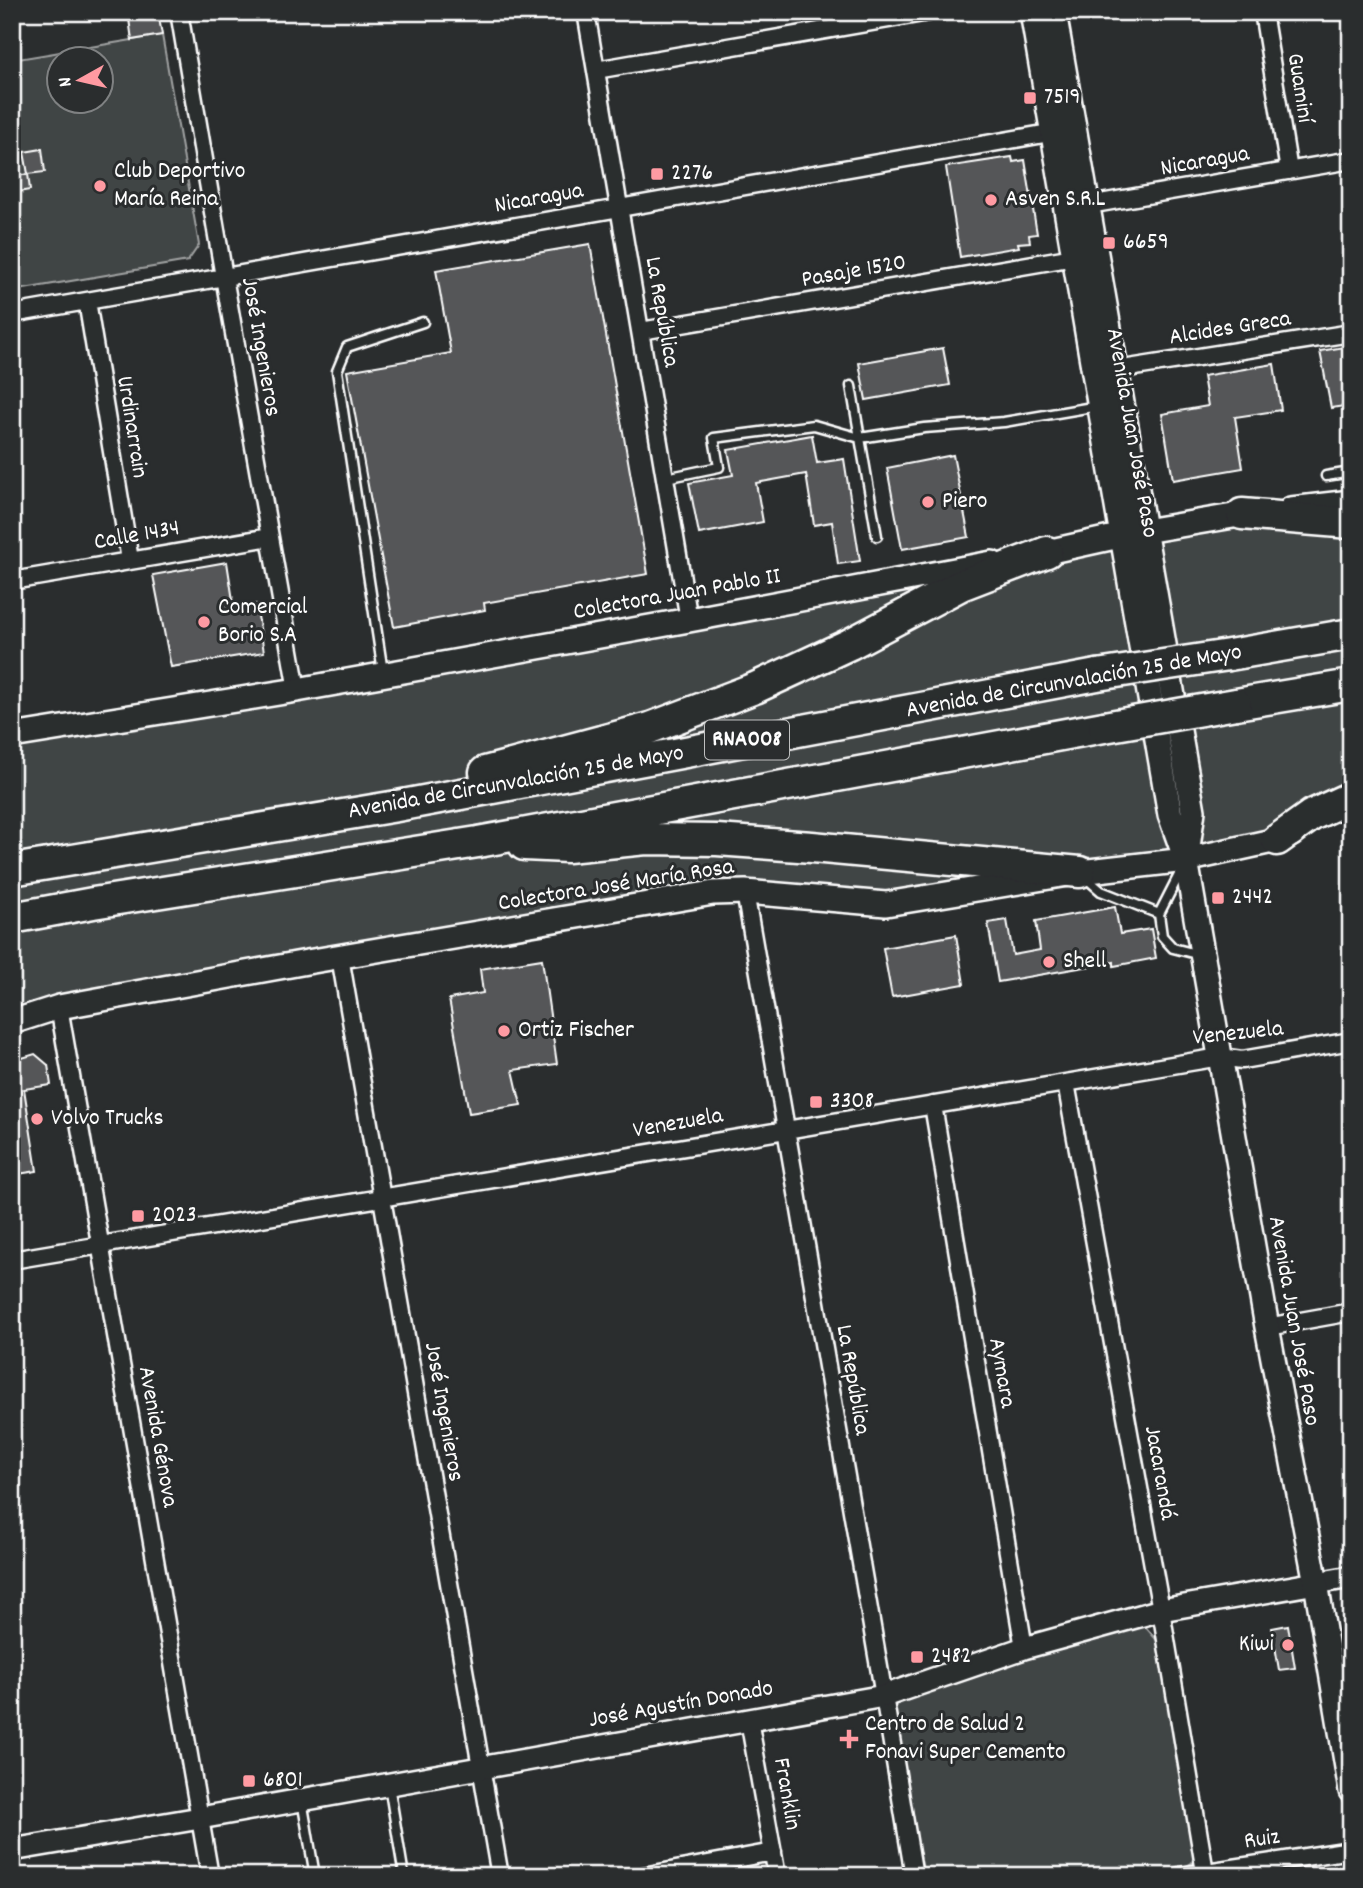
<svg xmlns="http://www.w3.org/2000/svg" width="1363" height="1888" font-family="Dekko,sans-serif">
  <rect width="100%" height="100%" fill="#2a2d2e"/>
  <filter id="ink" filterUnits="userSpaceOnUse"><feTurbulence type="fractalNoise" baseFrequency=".0143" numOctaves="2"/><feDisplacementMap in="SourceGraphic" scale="14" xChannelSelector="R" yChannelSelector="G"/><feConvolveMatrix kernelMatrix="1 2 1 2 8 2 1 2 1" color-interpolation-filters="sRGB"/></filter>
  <g filter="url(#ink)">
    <!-- green -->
    <path fill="#414445" stroke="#a0a2a2" stroke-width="2" fill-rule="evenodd" d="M162 35 199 245 188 261 12 291V60ZM60 60H102V102H60Z
      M1351 502V813L1277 840 886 904 745 892 12 1022V736Z
      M1143 1624 1161 1645 1196 1846 1192 1863 1177 1871 1147 1876H921L893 1711 898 1699 1025 1657Z"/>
    <!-- building -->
    <path fill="#555758" stroke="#fff" stroke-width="2" d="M128 12H158L162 35 132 40Z
      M42 149 45 172 28 174 24 152Z
      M1012 157 1013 162 1025 160 1037 234 1029 235 1030 242 1018 243 1019 247 960 257 946 167Z
      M28 174 30 190 12 193V177Z
      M590 244 648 574 484 603 485 610 394 627 347 371 451 353 436 270Z
      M1351 346V405L1331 408 1320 351Z
      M943 348 950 385 866 400 859 363Z
      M1274 364 1281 410 1235 417 1243 468 1173 480 1162 414 1208 406 1203 376Z
      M812 435 817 463 844 459 860 561 838 564 832 522 814 525 806 474 756 483 763 522 699 534 689 483 733 475 728 450Z
      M953 455 969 537 902 549 887 468Z
      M227 562 234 607 256 604 264 652 171 667 153 575Z
      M1115 907 1120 934 1151 929 1156 958 1114 966V962L998 982 988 923 1007 920 1013 955 1040 950 1036 921Z
      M956 935 964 984 892 997 883 948Z
      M542 959 557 1064 513 1070 521 1105 469 1113 449 999 483 993 480 969Z
      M35 1054 48 1065 51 1085 24 1089 37 1171 12 1175V1061Z
      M1288 1625 1295 1668 1279 1670 1272 1628Z"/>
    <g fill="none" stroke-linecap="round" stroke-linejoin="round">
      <!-- service casing -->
      <g stroke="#fff" stroke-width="13">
        <path id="service" d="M851 386 877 536
          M1326 476 1351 472
          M666 478 719 467 714 438 814 425 860 438 924 428 1004 422 1098 406
          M383 672 337 371 347 347 423 322
          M1182 869 1159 914 1162 936 1173 948 1200 955
          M1085 877 1101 891 1159 914
          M389 1785 404 1876
          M302 1800 315 1876"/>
      </g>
      <!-- minor casing -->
      <g stroke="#fff" stroke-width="21">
        <path id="minor" d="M179 12 224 277 297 690
          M586 12 689 620
          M1263 12 1289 171
          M596 70 929 12
          M1077 207 1351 160
          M87 301 130 560
          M12 314 1061 131
          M641 331 1074 257
          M1116 370 1351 333
          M12 581 270 537
          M745 892 884 1696 914 1876
          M340 957 500 1876
          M59 1007 210 1876
          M1066 1083 1161 1610 1205 1872
          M933 1105 1024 1648
          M12 1260 1220 1057 1242 1060 1351 1041
          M1267 1327 1351 1312
          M749 1720 777 1876
          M643 1876 773 1852
          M1180 1876 1351 1850"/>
      </g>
      <!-- tertiary casing -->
      <g stroke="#fff" stroke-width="26">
        <path id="tertiary" d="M12 1850 200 1818 884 1696 1024 1648 1161 1610 1351 1577"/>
      </g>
      <!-- secondary casing -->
      <g stroke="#fff" stroke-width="28">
        <path id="secondary" d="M1032 12 1170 815 1186 860 1267 1327 1316 1583 1351 1791
          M1054 12 1193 811 1187 854
          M1291 509 1351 502
          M1033 555 1133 533 1257 512
          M12 736 297 690 689 620 992 563
          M12 1022 59 1007 307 962 713 893 745 892 886 904 1080 872 1186 860 1277 840 1292 834"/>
      </g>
      <!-- motorway casing -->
      <g stroke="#fff" stroke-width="35">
        <path id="motorway" d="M1242 514 1351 523
          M1229 655 1351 634
          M1236 704 1351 685
          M485 772 650 728 755 688 850 644 961 585 1047 552
          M1277 840 1312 815 1351 797
          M524 845 567 847 646 839 717 840 812 847 1080 872
          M12 870 397 806 1097 675
          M12 918 93 903 478 842 1104 727"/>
      </g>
      <!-- service -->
      <use href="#service" stroke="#2a2d2e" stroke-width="8"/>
      <!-- minor -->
      <use href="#minor" stroke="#2a2d2e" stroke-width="16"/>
      <!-- tertiary -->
      <use href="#tertiary" stroke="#2a2d2e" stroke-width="21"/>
      <!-- secondary -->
      <use href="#secondary" stroke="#2a2d2e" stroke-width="23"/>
      <!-- motorway -->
      <use href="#motorway" stroke="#2a2d2e" stroke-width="30"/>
      <!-- motorway-bridge casing -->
      <g stroke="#fff" stroke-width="35" stroke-linecap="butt">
        <path id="motorway-bridge" d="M1097 675 1229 655
          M1104 727 1236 704"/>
      </g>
      <!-- motorway-bridge -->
      <use href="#motorway-bridge" stroke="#2a2d2e" stroke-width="30"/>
    </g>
  </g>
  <!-- markers -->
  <g fill="#ff9aa2" stroke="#2a2d2e" stroke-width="2.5">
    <rect x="1023" y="91" width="14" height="14" rx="3.5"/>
    <rect x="650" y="167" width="14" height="14" rx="3.5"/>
    <circle cx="100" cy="186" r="7"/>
    <circle cx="991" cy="200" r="7"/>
    <rect x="1102" y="236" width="14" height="14" rx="3.5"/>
    <circle cx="928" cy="502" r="7"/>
    <circle cx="204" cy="622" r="7"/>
    <rect x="1211" y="891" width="14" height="14" rx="3.5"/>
    <circle cx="1049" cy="962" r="7"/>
    <circle cx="504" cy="1031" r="7"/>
    <rect x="809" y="1095" width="14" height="14" rx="3.5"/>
    <circle cx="37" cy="1119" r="7"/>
    <rect x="131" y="1209" width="14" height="14" rx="3.5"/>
    <circle cx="1288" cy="1645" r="7"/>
    <rect x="910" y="1650" width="14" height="14" rx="3.5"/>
    <path d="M845.5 1728.5h7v7h7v7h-7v7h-7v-7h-7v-7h7z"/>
    <rect x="242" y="1774" width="14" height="14" rx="3.5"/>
  </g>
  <g text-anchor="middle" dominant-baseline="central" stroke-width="6" stroke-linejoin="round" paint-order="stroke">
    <!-- shield labels -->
    <rect fill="#2a2d2e" stroke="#bfc0c0" stroke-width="2" x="705" y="720.5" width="84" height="39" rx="5"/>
    <g font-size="23" font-weight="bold" fill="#fff">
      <text x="747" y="740">RNA008</text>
    </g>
    <!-- street labels -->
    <g font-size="24" fill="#fff" stroke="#2a2d2e">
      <text transform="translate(1299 88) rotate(81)">Guaminí</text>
      <text transform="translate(1205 162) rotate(-10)">Nicaragua</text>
      <text transform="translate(539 199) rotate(-10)">Nicaragua</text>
      <text transform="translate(854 272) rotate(-10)">Pasaje 1520</text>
      <text transform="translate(661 312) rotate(80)">La República</text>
      <text transform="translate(1230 329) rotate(-9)">Alcides Greca</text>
      <text transform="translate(260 347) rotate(80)">José Ingenieros</text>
      <text transform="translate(131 427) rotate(81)">Urdinarrain</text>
      <text transform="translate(1131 433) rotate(80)">Avenida Juan José Paso</text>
      <text transform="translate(137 536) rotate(-10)">Calle 1434</text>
      <text transform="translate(677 595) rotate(-10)">Colectora Juan Pablo II</text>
      <text transform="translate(1074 682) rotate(-10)">Avenida de Circunvalación 25 de Mayo</text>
      <text transform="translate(516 783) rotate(-10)">Avenida de Circunvalación 25 de Mayo</text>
      <text transform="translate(616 886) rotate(-9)">Colectora José María Rosa</text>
      <text transform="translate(1238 1034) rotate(-6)">Venezuela</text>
      <text transform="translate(678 1124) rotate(-10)">Venezuela</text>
      <text transform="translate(1293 1321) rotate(80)">Avenida Juan José Paso</text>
      <text transform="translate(1001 1373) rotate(80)">Aymara</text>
      <text transform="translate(852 1380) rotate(80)">La República</text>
      <text transform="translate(443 1412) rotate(80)">José Ingenieros</text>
      <text transform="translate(157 1437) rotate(80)">Avenida Génova</text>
      <text transform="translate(1159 1473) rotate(80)">Jacarandá</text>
      <text transform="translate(681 1705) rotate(-10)">José Agustín Donado</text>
      <text transform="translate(786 1794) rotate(80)">Franklin</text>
      <text transform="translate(1262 1840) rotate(-8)">Ruiz</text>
    </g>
    <!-- poi labels -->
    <g font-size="24" fill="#fff" stroke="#2a2d2e" text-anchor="start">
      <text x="1044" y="98">7519</text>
      <text x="114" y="172">Club Deportivo<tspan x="114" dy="28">María Reina</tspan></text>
      <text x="671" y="174">2276</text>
      <text x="1005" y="200">Asven S.R.L</text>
      <text x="1123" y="243">6659</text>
      <text x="942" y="502">Piero</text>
      <text x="218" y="608">Comercial<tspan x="218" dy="28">Borio S.A</tspan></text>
      <text x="1232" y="898">2442</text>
      <text x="1063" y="962">Shell</text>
      <text x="518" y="1031">Ortiz Fischer</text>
      <text x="830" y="1102">3308</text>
      <text x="51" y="1119">Volvo Trucks</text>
      <text x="152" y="1216">2023</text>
      <text x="1274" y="1645" text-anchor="end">Kiwi</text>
      <text x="931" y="1657">2482</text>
      <text x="865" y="1725">Centro de Salud 2<tspan x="865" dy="28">Fonavi Super Cemento</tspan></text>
      <text x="263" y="1781">6801</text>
    </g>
  </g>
  <!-- margin -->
  <rect width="1363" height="1888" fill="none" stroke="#2a2d2e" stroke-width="42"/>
  <rect x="21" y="21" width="1321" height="1846" fill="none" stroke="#fff" stroke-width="2.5" filter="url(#ink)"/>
  <!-- north arrow -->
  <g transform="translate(80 80) rotate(262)"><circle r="33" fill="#2a2d2e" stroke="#7f8182" stroke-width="2"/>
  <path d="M0-5L12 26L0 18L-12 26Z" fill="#ff9aa2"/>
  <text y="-10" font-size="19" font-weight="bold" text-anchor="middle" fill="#ffffff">N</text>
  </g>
</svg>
